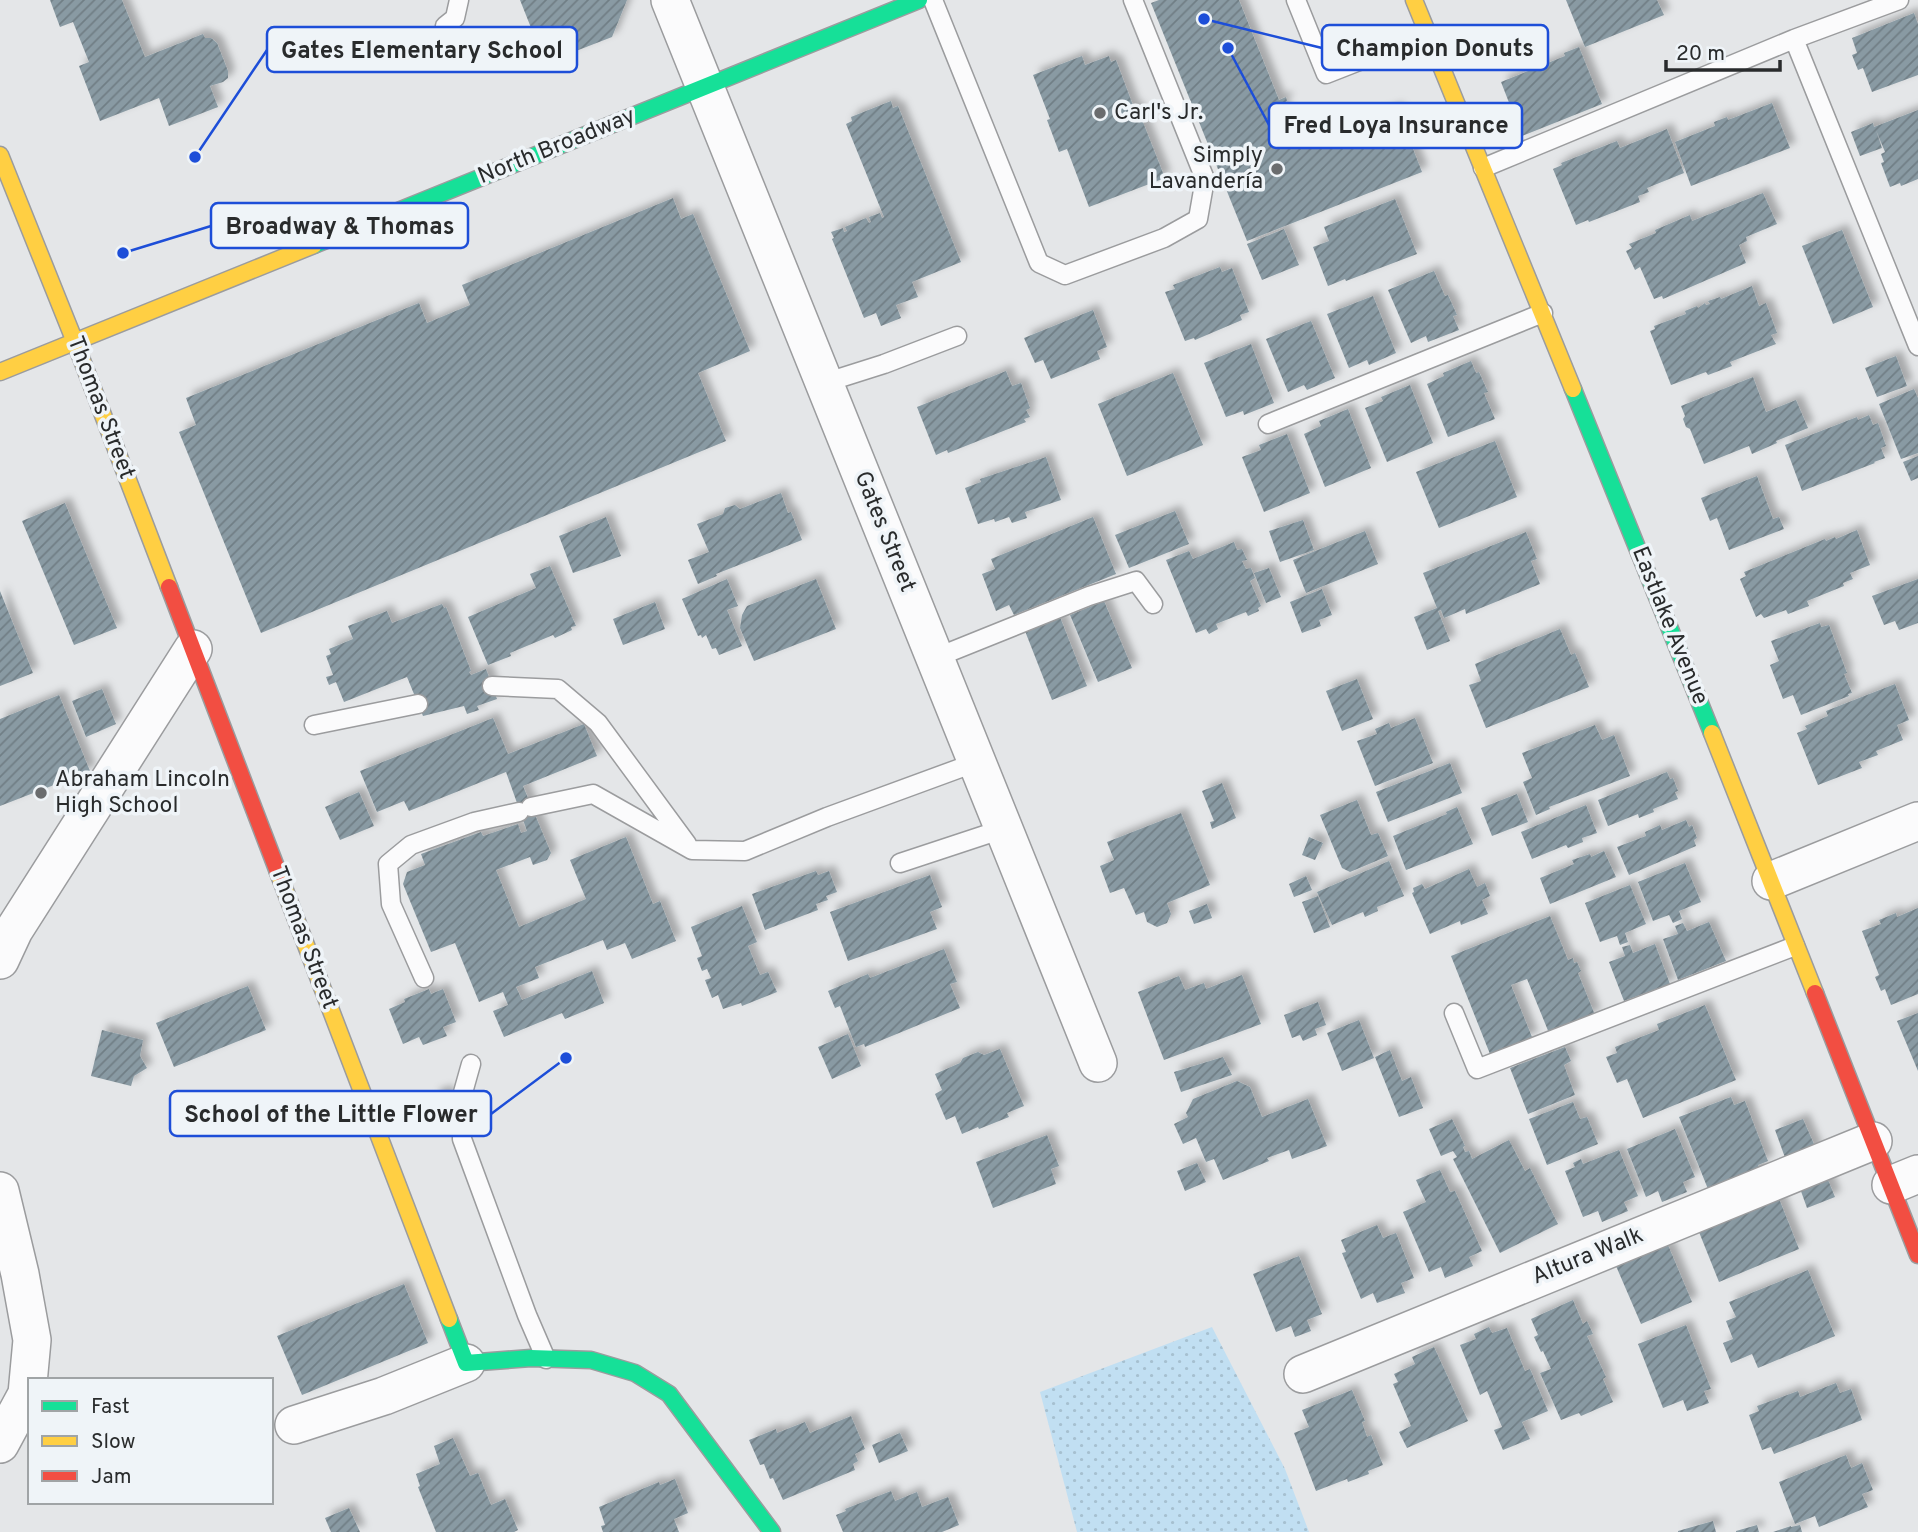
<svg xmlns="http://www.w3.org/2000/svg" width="1918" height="1532" font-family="Overpass,sans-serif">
  <defs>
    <pattern id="grass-dots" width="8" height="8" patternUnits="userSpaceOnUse" patternTransform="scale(1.75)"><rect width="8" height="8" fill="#c1dff2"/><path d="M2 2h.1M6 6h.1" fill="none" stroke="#a6c0d0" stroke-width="1.8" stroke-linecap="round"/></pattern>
    <pattern id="building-hatch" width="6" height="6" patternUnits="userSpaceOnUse" patternTransform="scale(1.75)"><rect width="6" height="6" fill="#899aa3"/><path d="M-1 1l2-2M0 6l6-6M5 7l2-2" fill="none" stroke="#707e85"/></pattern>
    <filter id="shadow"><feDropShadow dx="6" dy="-6" stdDeviation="3.5" flood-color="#0004"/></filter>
  </defs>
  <rect width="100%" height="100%" fill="#e4e6e8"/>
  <!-- grass -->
  <path fill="url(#grass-dots)" d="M1212 1327 1285 1469 1309 1532H1077L1040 1392Z"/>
  <!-- building -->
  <path fill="url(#building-hatch)" filter="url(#shadow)" d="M50 0H122L145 57 203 34 205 38H211L217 43 228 71V78L223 82 210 86 218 107 169 126 159 98 100 121 79 66 89 62 73 22 60 27Z
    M520 0H627L612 37 545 63Z
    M1159 0H1239L1279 100 1286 97 1287 101 1281 105 1308 142 1397 108 1422 172 1247 241 1151 3Z
    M1566 0H1657L1664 15 1585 47Z
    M1914 13 1918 24V75L1872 92 1863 68 1858 70 1852 55 1857 53 1852 38Z
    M1579 47 1602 104 1522 136 1501 82 1565 56 1564 53Z
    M1082 56 1085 65 1109 56 1111 62 1116 60 1134 108 1137 107 1165 178 1089 207 1067 149 1059 152 1047 120 1050 119 1033 75Z
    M891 101 893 108 898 106 961 262 912 282 918 297 896 305 901 318 881 326 876 313 864 318 832 239 834 238 831 232 843 228 844 232 847 231 845 227 866 218 869 223 871 222 869 217 880 213 882 218 884 217 846 124 852 121 851 117Z
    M1772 103 1790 148 1691 186 1675 142 1715 126 1714 122 1727 117 1728 120Z
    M1918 110V179L1901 186 1900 183 1890 187 1881 163 1884 162 1881 154 1885 152 1876 130 1882 148 1860 156 1851 132 1873 123 1874 127Z
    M1667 129 1684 173 1647 188 1649 192 1638 196 1640 202 1589 222 1588 220 1576 225 1553 169 1562 165 1561 163 1617 141 1620 148Z
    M1763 193 1777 224 1746 237 1747 241 1739 245 1746 263 1663 299 1662 296 1654 299 1640 267 1635 270 1626 251 1632 248 1629 244 1656 233 1655 230 1690 215 1692 221Z
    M673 198 681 219 693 214 750 351 698 373 726 441 261 633 179 432 196 425 186 398 419 303 427 323 470 305 462 285Z
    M1395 199 1417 254 1346 281 1345 279 1328 286 1313 247 1329 241 1324 227Z
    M1284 229 1299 265 1262 280 1247 244Z
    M1842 230 1873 307 1833 324 1802 246Z
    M1220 267 1222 272 1232 268 1249 312 1240 315 1242 320 1195 340 1194 338 1185 341 1165 292 1175 289 1173 285Z
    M1434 271 1445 296 1448 295 1457 315 1453 316 1459 330 1428 342 1426 336 1411 343 1388 290Z
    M1752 286 1759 306 1766 303 1777 333 1771 335 1776 344 1730 362 1732 366 1708 375 1706 372 1671 385 1650 331 1655 329 1654 326 1686 314 1685 311 1697 306 1698 308 1705 303 1706 305 1710 304 1708 301 1720 297 1721 299Z
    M1373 296 1396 353 1369 365 1367 360 1349 368 1327 314Z
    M1093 310 1107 347 1097 351 1100 359 1051 379 1043 360 1035 363 1024 338Z
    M1311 321 1335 378 1307 390 1304 385 1288 392 1266 339Z
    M1251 344 1274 403 1244 415 1243 411 1226 417 1204 363Z
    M1896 356 1907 386 1877 397 1865 368Z
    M1471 361 1476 373 1479 372 1488 392 1484 393 1495 419 1448 437 1427 384 1444 376 1443 373Z
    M1006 371 1012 386 1021 383 1030 408 1026 410 1030 417 1024 419 1026 422 948 453 947 450 936 455 917 407Z
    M1173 373 1203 445 1127 476 1098 404Z
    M1753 377 1766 412 1796 400 1808 428 1776 441 1777 443 1752 454 1749 446 1704 464 1690 429 1686 427 1683 419 1685 416 1681 406Z
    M1410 385 1433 443 1387 462 1365 408 1383 401 1381 397Z
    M1914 389 1918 398V453L1901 459 1879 404Z
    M1348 409 1371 468 1325 487 1304 434 1321 426 1319 421Z
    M1869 415 1873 425 1878 423 1886 446 1881 448 1885 458 1874 462 1875 463 1802 491 1785 445 1857 417 1858 420Z
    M1287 434 1310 493 1264 512 1242 457 1261 450 1259 445Z
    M1495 441 1517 497 1439 528 1416 472Z
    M1918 456V478L1911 481 1903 462Z
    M1046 457 1061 500 1025 512 1027 518 1012 523 1009 517 995 522 994 519 978 524 965 488 981 482 980 479Z
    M1757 476 1773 519 1779 517 1784 529 1729 550 1717 518 1710 521 1701 498Z
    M781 493 788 513 791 512 802 540 716 574 717 576 698 584 688 560 709 552 697 524 723 514 725 508 735 505 740 509Z
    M65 503 117 628 74 645 22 521Z
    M1175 511 1189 544 1129 568 1115 535Z
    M606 517 621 556 573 573 559 536Z
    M1093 517 1116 574 1014 615 1009 605 996 611 982 574 995 569 991 559Z
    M1303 520 1314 550 1280 562 1269 531Z
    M1857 530 1870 565 1850 573 1853 579 1843 583 1844 586 1807 601 1809 606 1788 614 1786 610 1764 618 1761 614 1756 617 1740 579 1746 576 1744 572 1825 539 1826 541 1835 537 1836 539Z
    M1365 531 1378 564 1306 593 1293 560Z
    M1526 532 1537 559 1531 561 1540 584 1466 614 1465 609 1444 618 1441 610 1438 611 1450 641 1427 650 1414 617 1437 608 1423 573Z
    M1234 542 1237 550 1242 549 1247 560 1242 561 1246 569 1251 568 1255 578 1250 581 1261 606 1258 608 1259 611 1248 616 1246 612 1216 624 1218 629 1209 634 1206 629 1196 633 1166 560 1189 551 1193 559Z
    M550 566 576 626 571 627 572 630 555 638 553 635 510 653 511 656 488 665 468 617 536 588 530 574Z
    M1269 568 1281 597 1266 603 1254 573Z
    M727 579 738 606 727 610 742 646 719 655 716 648 712 649 706 635 702 638 701 635 698 636 682 599Z
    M816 579 836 629 754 661 740 628 742 615 747 606Z
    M1918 579V623L1899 630 1895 621 1884 625 1872 596Z
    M1322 589 1332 615 1319 620 1321 626 1302 633 1290 602Z
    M0 591 33 673 0 686Z
    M1104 601 1132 668 1098 682 1070 615Z
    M655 602 665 629 623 645 613 619Z
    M442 604 444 608 446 607 471 671 469 672 471 675 486 669 497 699 477 706 479 710 467 714 464 706 423 716 407 677 344 702 336 682 329 685 326 677 333 675 326 656 331 654 329 649 353 639 348 626 387 611 392 623Z
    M1060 617 1087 686 1052 700 1025 631Z
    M1820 623 1821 627 1829 625 1847 673 1844 674 1852 693 1848 694 1849 696 1801 715 1793 695 1783 699 1770 665 1779 661 1771 641Z
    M1560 629 1571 655 1575 653 1589 687 1486 728 1469 685 1481 681 1475 664Z
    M1357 679 1373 719 1342 731 1326 691Z
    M1895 684 1909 720 1897 725 1903 740 1876 751 1878 755 1859 762 1862 768 1818 785 1797 733 1807 729 1805 726 1828 716 1826 711Z
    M102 689 116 724 86 737 72 701Z
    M59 695 90 771 0 806V719Z
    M493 718 508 754 584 724 597 756 523 786 551 853 547 860 533 865 530 857 496 870 519 927 586 899 570 860 626 837 653 904 660 901 676 941 632 959 625 943 607 950 603 940 535 967 539 978 516 987 522 1000 592 971 604 1003 565 1019 562 1013 504 1037 493 1011 508 1005 503 992 479 1002 455 943 431 952 403 884 407 872 425 865 421 854 481 832 483 836 518 824 521 833 527 831 506 772 409 811 404 801 377 812 360 771Z
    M1415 718 1433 763 1375 786 1357 741 1377 734 1375 729 1389 723 1391 728Z
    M1595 725 1602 740 1614 735 1630 776 1549 807 1550 809 1536 815 1523 782 1532 778 1522 753Z
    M1450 763 1462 793 1388 822 1376 792Z
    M1667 772 1670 779 1673 778 1678 791 1675 792 1678 799 1653 809 1654 812 1639 818 1638 814 1608 826 1598 800Z
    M1222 783 1236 818 1212 829 1210 822 1214 821 1202 791Z
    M359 792 374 826 340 840 325 807Z
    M1517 794 1528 822 1492 836 1481 808Z
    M1357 800 1371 835 1378 833 1388 856 1350 872 1342 868 1320 815Z
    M1586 805 1597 833 1582 838 1583 842 1568 848 1566 845 1532 859 1521 832Z
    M1457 807 1473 844 1406 870 1393 836 1447 814 1446 812Z
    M1181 813 1210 885 1167 903 1171 914 1167 923 1157 927 1147 922 1144 912 1136 915 1124 888 1110 893 1100 866 1114 860 1107 842Z
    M1686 820 1689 827 1692 825 1697 838 1694 840 1696 846 1629 875 1617 847 1646 836 1645 832 1660 825 1662 830Z
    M1309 837 1323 843 1315 860 1302 855Z
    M1604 851 1616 877 1550 904 1540 878 1574 864 1572 860 1590 854 1591 857Z
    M1389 861 1404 896 1377 907 1378 911 1365 917 1363 912 1332 925 1317 892Z
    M1685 863 1701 902 1679 911 1682 919 1673 923 1669 915 1653 921 1638 882Z
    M1469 869 1477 887 1485 883 1490 896 1482 900 1488 914 1461 925 1460 921 1430 934 1412 893 1414 892 1413 888 1422 884 1425 889Z
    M816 871 818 875 829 871 837 892 826 896 828 900 816 904 818 910 765 930 752 894Z
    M930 875 942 907 930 912 937 929 848 961 830 912Z
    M1306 876 1312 890 1294 897 1289 884Z
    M1630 885 1646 924 1625 933 1628 942 1620 945 1617 936 1600 942 1585 903Z
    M1318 896 1330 927 1314 933 1302 902Z
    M1207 904 1212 918 1194 924 1189 911Z
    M742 906 757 942 748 946 760 975 768 972 777 992 742 1006 741 1003 723 1009 718 995 712 998 705 980 711 978 707 969 702 971 697 958 702 956 691 927Z
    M1918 908V994L1891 1005 1885 989 1881 991 1875 977 1879 975 1862 931 1881 924 1879 920 1896 913 1897 917Z
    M1550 916 1568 960 1573 958 1574 963 1577 962 1581 971 1578 973 1595 1015 1549 1033 1527 979 1511 985 1532 1037 1490 1054 1451 956Z
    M1709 922 1726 961 1678 980 1663 939 1678 934 1675 926 1683 923 1687 931Z
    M1655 944 1670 984 1624 1001 1609 962 1625 956 1622 947 1630 945 1633 953Z
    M944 949 957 982 950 984 960 1008 865 1047 864 1044 856 1047 840 1006 835 1008 828 991 868 974 870 978Z
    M1242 975 1261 1024 1164 1060 1138 992 1179 976 1185 990 1204 983 1206 989Z
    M248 986 266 1030 174 1067 156 1023Z
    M429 989 431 994 443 989 456 1022 443 1027 447 1036 423 1045 419 1037 403 1044 389 1009 405 1002 404 999Z
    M1318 1002 1326 1025 1315 1029 1317 1035 1303 1041 1300 1035 1292 1038 1284 1015Z
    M1705 1005 1736 1080 1643 1118 1627 1079 1617 1083 1606 1057 1617 1053 1615 1047 1659 1030 1657 1024Z
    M1918 1013V1071L1897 1021Z
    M1359 1020 1374 1058 1342 1071 1327 1033Z
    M102 1030 143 1040 140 1056 147 1068 134 1076 131 1086 91 1076Z
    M848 1034 861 1066 832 1079 818 1047Z
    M1565 1047 1571 1061 1564 1065 1575 1095 1528 1114 1510 1068Z
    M1000 1049 1024 1106 1007 1113 1009 1117 979 1129 978 1127 962 1134 955 1116 946 1120 935 1094 942 1090 935 1074 960 1063 963 1058 978 1052 984 1055Z
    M1390 1050 1402 1081 1411 1077 1423 1108 1399 1117 1375 1057Z
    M1223 1057 1232 1075 1181 1092 1174 1072Z
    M1237 1081 1250 1087 1262 1117 1308 1099 1327 1146 1292 1159 1289 1150 1267 1158 1269 1161 1223 1180 1214 1159 1206 1162 1196 1138 1183 1144 1174 1124 1188 1117 1186 1113 1193 1099Z
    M447 1091 451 1103 437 1107 433 1095Z
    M1731 1097 1734 1105 1745 1101 1768 1161 1758 1165 1762 1173 1710 1194 1679 1117Z
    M1573 1102 1580 1119 1587 1117 1598 1144 1547 1165 1529 1119Z
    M1452 1119 1465 1146 1463 1147 1465 1152 1469 1151 1472 1159 1509 1140 1525 1171 1530 1168 1558 1224 1500 1253 1453 1159 1457 1157 1453 1151 1441 1156 1429 1129Z
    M1803 1119 1817 1151 1787 1163 1775 1130Z
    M1675 1129 1695 1177 1683 1182 1687 1192 1662 1202 1658 1191 1646 1197 1627 1149Z
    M1047 1135 1059 1166 1051 1169 1056 1184 993 1208 976 1162Z
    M1619 1150 1638 1196 1624 1202 1628 1211 1602 1222 1598 1211 1583 1217 1565 1171 1575 1167 1573 1163 1581 1159 1583 1164Z
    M1197 1163 1206 1182 1185 1191 1177 1171Z
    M1440 1170 1450 1192 1455 1191 1482 1251 1469 1257 1473 1266 1445 1278 1441 1267 1429 1272 1403 1212 1426 1202 1416 1180Z
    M1824 1170 1835 1197 1807 1208 1797 1180Z
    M1776 1191 1799 1249 1719 1282 1699 1232Z
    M1377 1225 1383 1238 1396 1233 1414 1278 1401 1283 1405 1293 1377 1303 1373 1293 1361 1299 1342 1253 1346 1252 1341 1240Z
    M1656 1244 1658 1249 1668 1245 1692 1302 1641 1324 1616 1266 1629 1261 1627 1256Z
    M1299 1256 1322 1314 1307 1320 1311 1331 1295 1337 1291 1326 1276 1332 1253 1274Z
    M1808 1270 1835 1336 1758 1368 1752 1354 1731 1363 1723 1343 1733 1339 1726 1321 1736 1317 1729 1302Z
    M404 1284 428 1343 302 1395 277 1336Z
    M1573 1300 1583 1324 1587 1321 1593 1334 1587 1336 1606 1377 1603 1379 1613 1402 1581 1416 1579 1413 1561 1420 1540 1373 1551 1369 1543 1351 1541 1352 1534 1337 1538 1335 1531 1319Z
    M1686 1325 1711 1389 1704 1391 1709 1403 1687 1411 1683 1400 1663 1408 1638 1344Z
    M1489 1327 1492 1333 1507 1328 1525 1371 1530 1369 1548 1411 1522 1422 1530 1439 1503 1450 1494 1430 1502 1427 1487 1391 1480 1395 1460 1345 1476 1339 1474 1334Z
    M1434 1347 1468 1421 1407 1448 1399 1432 1411 1426 1393 1384 1398 1382 1394 1374 1415 1364 1412 1357Z
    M1836 1383 1840 1393 1851 1389 1862 1420 1774 1454 1771 1447 1762 1450 1749 1415 1759 1411 1757 1406 1798 1391 1800 1397Z
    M1352 1390 1365 1421 1362 1422 1367 1437 1371 1435 1383 1465 1368 1471 1369 1474 1348 1482 1347 1479 1316 1491 1294 1433 1309 1427 1302 1410Z
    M851 1416 865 1449 855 1454 858 1461 853 1464 855 1470 783 1500 773 1478 770 1479 764 1464 760 1465 749 1440 776 1429 777 1433 805 1422 810 1433Z
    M900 1433 908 1451 879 1463 872 1445Z
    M453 1438 470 1476 478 1473 491 1505 505 1499 518 1530 514 1532H436L418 1487 420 1486 416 1474 440 1464 434 1446Z
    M1846 1455 1851 1468 1862 1463 1873 1490 1862 1494 1868 1507 1819 1527 1815 1516 1795 1524 1779 1482Z
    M675 1479 688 1513 674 1519 679 1532H603L601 1526 605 1525 599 1507 659 1482 660 1485Z
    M891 1491 895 1501 917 1492 922 1507 948 1497 959 1525 942 1532H843L836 1515 846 1511 845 1509Z
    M349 1508 360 1532H331L325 1518Z
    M1713 1521 1716 1532H1678V1531Z
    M1757 1525 1759 1532H1736V1531Z
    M1800 1525 1802 1532H1773L1791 1526V1527Z"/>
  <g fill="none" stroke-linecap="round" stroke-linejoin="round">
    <!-- lane casing -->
    <g stroke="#9b9c9e" stroke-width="21">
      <path id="lane" d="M933 0 1039 263 1065 275 1164 238 1198 219 1205 179 1133 0
        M1296 0 1326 74 1428 34
        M445 26 455 18 459 0
        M1794 39 1918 346
        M1483 168 1794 39 1899 0
        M824 383 884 364 957 336
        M1268 424 1543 313
        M935 658 1089 596 1136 581 1153 604
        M492 686 558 689 598 723 687 844
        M314 725 418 704
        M531 807 593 794 692 850 745 851 827 817 977 762
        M900 863 1003 829
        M424 978 391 904 388 864 411 845 474 822 519 812
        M1454 1013 1477 1069 1795 946
        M471 1064 462 1096V1139L527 1315 546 1359"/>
    </g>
    <!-- street casing -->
    <g stroke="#9b9c9e" stroke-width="40">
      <path id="street" d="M670 0 1098 1063
        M1771 881 1918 821
        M0 960 14 930 193 649
        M1891 1185 1918 1174
        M0 1191 20 1274 32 1340 27 1394 0 1444
        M1303 1374 1873 1141
        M294 1425 384 1396 466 1363"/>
    </g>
    <!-- fast casing -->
    <g stroke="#9b9c9e" stroke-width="19">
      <path id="fast" d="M314 245 919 0
        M1573 389 1712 733
        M449 1319 466 1363 531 1358 591 1360 635 1373 669 1394 772 1532"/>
    </g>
    <!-- slow casing -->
    <g stroke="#9b9c9e" stroke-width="19">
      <path id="slow" d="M1414 0 1573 389
        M0 155 75 342 169 587
        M0 372 314 245
        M1712 733 1815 993
        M278 872 449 1319"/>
    </g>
    <!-- jam casing -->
    <g stroke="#9b9c9e" stroke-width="19">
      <path id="jam" d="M169 587 278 872
        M1815 993 1918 1255"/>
    </g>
    <!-- lane -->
    <use href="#lane" stroke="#fbfbfc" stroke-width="18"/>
    <!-- street -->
    <use href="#street" stroke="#fbfbfc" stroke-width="37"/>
    <!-- fast -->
    <use href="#fast" stroke="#16e098" stroke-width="16"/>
    <!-- slow -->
    <use href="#slow" stroke="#ffcf43" stroke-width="16"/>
    <!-- jam -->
    <use href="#jam" stroke="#f24e42" stroke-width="16"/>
  </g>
  <!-- markers -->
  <g fill="#6a6c6e" stroke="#eff4f8" stroke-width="2.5">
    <circle cx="1100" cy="113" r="7"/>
    <circle cx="1277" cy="169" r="7"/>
    <circle cx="41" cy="793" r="7"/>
  </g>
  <g text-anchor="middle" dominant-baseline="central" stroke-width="7" stroke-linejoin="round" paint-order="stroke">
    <!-- poi labels -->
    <g font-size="23" fill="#292b2c" stroke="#eff4f8" text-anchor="start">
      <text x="1114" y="113">Carl's Jr.</text>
      <text x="1263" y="156" text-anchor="end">Simply<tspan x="1263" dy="26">Lavandería</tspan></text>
      <text x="55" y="780">Abraham Lincoln<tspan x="55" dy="26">High School</tspan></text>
    </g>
    <!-- street labels -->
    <g font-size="23" fill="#292b2c" stroke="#eff4f8">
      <text transform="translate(557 147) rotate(-22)">North Broadway</text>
      <text transform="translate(100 408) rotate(69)">Thomas Street</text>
      <text transform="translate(884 532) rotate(68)">Gates Street</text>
      <text transform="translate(1669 626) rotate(68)">Eastlake Avenue</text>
      <text transform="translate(303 938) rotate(69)">Thomas Street</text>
      <text transform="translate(1588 1257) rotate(-22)">Altura Walk</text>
    </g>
  </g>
  <!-- callouts -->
  <path fill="none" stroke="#1d4ed8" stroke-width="2.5" d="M1204 19L1322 48M195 157L267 50M1228 48L1269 125M123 253L211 226M566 1058L491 1114"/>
  <g fill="#1d4ed8" stroke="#eff4f8" stroke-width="2.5">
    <circle cx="1204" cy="19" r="7"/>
    <circle cx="195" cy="157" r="7"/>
    <circle cx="1228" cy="48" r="7"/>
    <circle cx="123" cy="253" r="7"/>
    <circle cx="566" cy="1058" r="7"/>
  </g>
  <g fill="#eff4f8" stroke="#1d4ed8" stroke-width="2.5">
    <rect x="1322" y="25" width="226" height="45" rx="7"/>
    <rect x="267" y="27" width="310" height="45" rx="7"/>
    <rect x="1269" y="103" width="253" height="45" rx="7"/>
    <rect x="211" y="203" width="257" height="45" rx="7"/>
    <rect x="170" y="1091" width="321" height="45" rx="7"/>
  </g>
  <g font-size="24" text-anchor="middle" font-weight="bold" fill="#292b2c">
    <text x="1435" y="56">Champion Donuts</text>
    <text x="422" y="58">Gates Elementary School</text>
    <text x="1396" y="133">Fred Loya Insurance</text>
    <text x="340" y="234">Broadway &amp; Thomas</text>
    <text x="331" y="1122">School of the Little Flower</text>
  </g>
  <!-- legend -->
  <rect x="28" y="1378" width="245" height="126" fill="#eff4f8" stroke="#a0a4a6" stroke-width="2"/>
  <rect x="42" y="1401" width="35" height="10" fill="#16e098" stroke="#a0a4a6" stroke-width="2"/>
  <text x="91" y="1413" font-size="21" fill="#292b2c">Fast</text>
  <rect x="42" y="1436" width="35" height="10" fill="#ffcf43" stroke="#a0a4a6" stroke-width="2"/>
  <text x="91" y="1448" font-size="21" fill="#292b2c">Slow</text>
  <rect x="42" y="1471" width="35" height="10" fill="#f24e42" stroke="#a0a4a6" stroke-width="2"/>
  <text x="91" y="1483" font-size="21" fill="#292b2c">Jam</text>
  <!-- scale -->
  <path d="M1666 60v10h114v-10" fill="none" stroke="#292b2c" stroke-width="3.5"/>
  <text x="1676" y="60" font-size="21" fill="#292b2c" stroke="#eff4f8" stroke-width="5" paint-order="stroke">20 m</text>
</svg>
